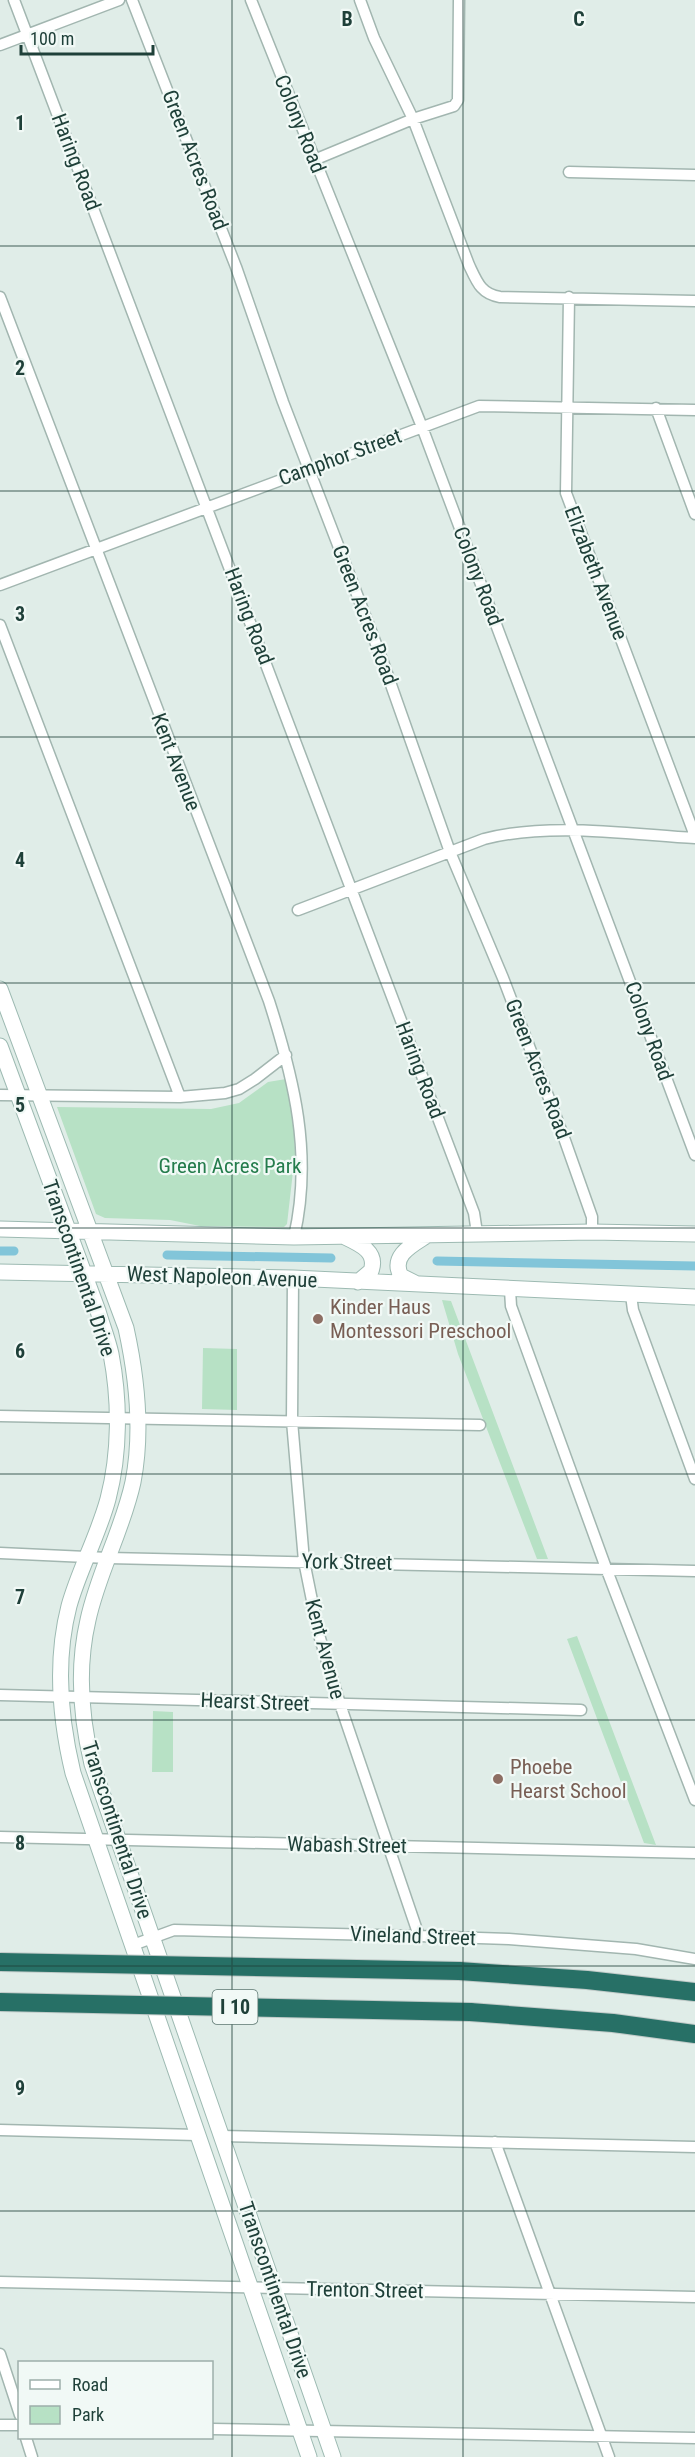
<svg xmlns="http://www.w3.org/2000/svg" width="695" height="2457" font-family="'Roboto Condensed',sans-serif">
  <rect width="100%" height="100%" fill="#e0ede8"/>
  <!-- green -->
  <path fill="#b7e1c5" d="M286 1079 294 1129 295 1154 287 1224 284 1227 200 1226 170 1220 105 1218 96 1214 57 1107 211 1109 239 1103 268 1082Z
    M442 1300 451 1301 548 1559H537L458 1354Z
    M203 1348 237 1349V1410L202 1409Z
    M577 1636 656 1845 644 1843 567 1639Z
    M153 1711 173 1712V1772H152Z"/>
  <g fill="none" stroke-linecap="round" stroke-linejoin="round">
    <!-- canal -->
    <path stroke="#82c5d9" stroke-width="9" d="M0 1251H14
      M167 1255 331 1258
      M437 1261 695 1266"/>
    <!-- street casing -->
    <g stroke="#a2b6b0" stroke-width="13">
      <path id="street" d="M14 0 474 1213 477 1233
        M132 0 236 267 283 402 383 662 450 852 503 978 563 1135 592 1217V1232
        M251 0 422 427 695 1155
        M360 0 374 38 413 119 469 265C477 282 481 294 500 297L695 301
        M0 45 119 0
        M314 160 413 119 454 106 458 100 459 0
        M569 172 695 175
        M0 297 269 1001C294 1079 313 1155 294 1237
        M569 297 566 493 695 836
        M656 408 695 514
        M0 585 479 406 695 410
        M0 625 180 1097
        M298 910 484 839C549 822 628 834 695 838
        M0 1095 180 1097 225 1093 239 1089 255 1079 286 1055
        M293 1278 292 1421 304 1561 319 1635 340 1704 419 1936
        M510 1290 511 1306 606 1568 695 1800
        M631 1295 633 1310 695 1479
        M0 1416 480 1425
        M0 1553 108 1558 695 1571
        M0 1695 581 1710
        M0 1837 695 1853
        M133 1945 174 1930 419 1936 509 1939 636 1949 695 1959
        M0 2130 197 2135
        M221 2136 695 2147
        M495 2142 609 2457
        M0 2282 695 2297
        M0 2354 20 2415
        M0 2425H20
        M212 2429 695 2438
        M26 2438 32 2457"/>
    </g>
    <!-- secondary casing -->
    <g stroke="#9dbab2" stroke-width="17">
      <path id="secondary" d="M0 989 126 1328C137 1378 143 1431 133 1482 123 1529 98 1573 88 1620 77 1667 81 1718 92 1764L333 2457
        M0 1046 98 1311C102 1325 108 1340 111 1354 120 1401 120 1453 108 1499 98 1536 79 1570 69 1606 55 1660 60 1719 73 1773L309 2457
        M0 1229 294 1237 592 1232 695 1234
        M345 1237C360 1244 378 1252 371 1271L358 1282
        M0 1272 293 1278 695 1297
        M417 1284 401 1276C390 1256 412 1245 426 1236"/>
    </g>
    <!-- highway casing -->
    <g stroke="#c0cac8" stroke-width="20">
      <path id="highway" d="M459 1971 587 1980 695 1992
        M470 2012 613 2023 695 2034"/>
    </g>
    <!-- street -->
    <use href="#street" stroke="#fff" stroke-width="10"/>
    <!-- secondary -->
    <use href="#secondary" stroke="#fff" stroke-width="15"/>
    <!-- highway -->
    <use href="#highway" stroke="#277066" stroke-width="18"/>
    <!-- highway-bridge casing -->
    <g stroke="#c0cac8" stroke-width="20" stroke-linecap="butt">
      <path id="highway-bridge" d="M0 1962 459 1971
        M0 2002 470 2012"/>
    </g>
    <!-- highway-bridge -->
    <use href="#highway-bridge" stroke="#277066" stroke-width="18"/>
  </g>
  <!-- grid -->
  <path fill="none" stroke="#1f4039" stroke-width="1.5" stroke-opacity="0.55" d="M232 0V2457M463 0V2457M0 246H695M0 491H695M0 737H695M0 983H695M0 1228H695M0 1474H695M0 1720H695M0 1966H695M0 2211H695"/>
  <!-- markers -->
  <g fill="#8d6e63" stroke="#f1f9f6" stroke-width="2">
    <circle cx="318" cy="1319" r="6"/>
    <circle cx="498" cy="1779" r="6"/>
  </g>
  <g text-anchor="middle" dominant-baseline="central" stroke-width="4.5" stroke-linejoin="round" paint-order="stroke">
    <!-- shield labels -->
    <rect fill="#f1f9f6" stroke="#5e7872" stroke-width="1.5" x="212.5" y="1990" width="45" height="34" rx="4.5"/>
    <g font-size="20" font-weight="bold" fill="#1f4039">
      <text x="235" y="2007">I 10</text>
    </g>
    <!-- street labels -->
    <g font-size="21" fill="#1f4039" stroke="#f1f9f6">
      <text transform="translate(300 124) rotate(68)">Colony Road</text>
      <text transform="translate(195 160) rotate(69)">Green Acres Road</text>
      <text transform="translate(76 162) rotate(69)">Haring Road</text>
      <text transform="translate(340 457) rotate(-20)">Camphor Street</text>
      <text transform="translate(596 573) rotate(69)">Elizabeth Avenue</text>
      <text transform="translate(478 576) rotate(69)">Colony Road</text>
      <text transform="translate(365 615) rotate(69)">Green Acres Road</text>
      <text transform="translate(249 616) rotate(69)">Haring Road</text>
      <text transform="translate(176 762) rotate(69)">Kent Avenue</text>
      <text transform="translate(649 1031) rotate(70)">Colony Road</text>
      <text transform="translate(538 1069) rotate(69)">Green Acres Road</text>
      <text transform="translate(420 1070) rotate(69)">Haring Road</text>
      <text transform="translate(79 1268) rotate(71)">Transcontinental Drive</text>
      <text transform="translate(222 1277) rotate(2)">West Napoleon Avenue</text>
      <text transform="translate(347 1562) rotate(1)">York Street</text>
      <text transform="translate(325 1649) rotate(75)">Kent Avenue</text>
      <text transform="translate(255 1702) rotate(2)">Hearst Street</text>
      <text transform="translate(117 1830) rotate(72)">Transcontinental Drive</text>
      <text transform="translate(347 1845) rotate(1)">Wabash Street</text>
      <text transform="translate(413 1936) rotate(2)">Vineland Street</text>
      <text transform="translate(275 2290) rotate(71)">Transcontinental Drive</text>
      <text transform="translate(365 2290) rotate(1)">Trenton Street</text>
    </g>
    <!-- park labels -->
    <g font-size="21" fill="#247c4c" stroke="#f1f9f6">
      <text x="230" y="1166">Green Acres Park</text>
    </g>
    <!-- education labels -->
    <g font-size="21" fill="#785e54" stroke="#f1f9f6" text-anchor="start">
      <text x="330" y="1307">Kinder Haus<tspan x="330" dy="24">Montessori Preschool</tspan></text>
      <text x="510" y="1767">Phoebe<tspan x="510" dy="24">Hearst School</tspan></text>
    </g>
  </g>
  <g font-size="20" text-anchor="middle" font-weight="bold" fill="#1f4039" stroke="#f1f9f6" stroke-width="4.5" stroke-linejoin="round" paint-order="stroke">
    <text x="347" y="26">B</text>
    <text x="579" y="26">C</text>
    <text x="20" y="130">1</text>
    <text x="20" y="375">2</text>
    <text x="20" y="621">3</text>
    <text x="20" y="867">4</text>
    <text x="20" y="1112">5</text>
    <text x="20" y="1358">6</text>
    <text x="20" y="1604">7</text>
    <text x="20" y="1850">8</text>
    <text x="20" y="2095">9</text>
  </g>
  <!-- legend -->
  <rect x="18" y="2361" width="195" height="78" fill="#f1f9f6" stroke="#9dafaa" stroke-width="1.5"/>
  <rect x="30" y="2380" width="30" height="9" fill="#ffffff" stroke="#9dafaa" stroke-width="1.5"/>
  <text x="72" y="2391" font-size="18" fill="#1f4039">Road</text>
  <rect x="30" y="2406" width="30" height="18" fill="#b7e1c5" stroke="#9dafaa" stroke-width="1.5"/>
  <text x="72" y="2421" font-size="18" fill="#1f4039">Park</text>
  <!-- scale -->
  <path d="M21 45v9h132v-9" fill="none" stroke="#1f4039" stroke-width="3"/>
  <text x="30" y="45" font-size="18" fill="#1f4039" stroke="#f1f9f6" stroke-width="4.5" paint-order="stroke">100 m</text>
</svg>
